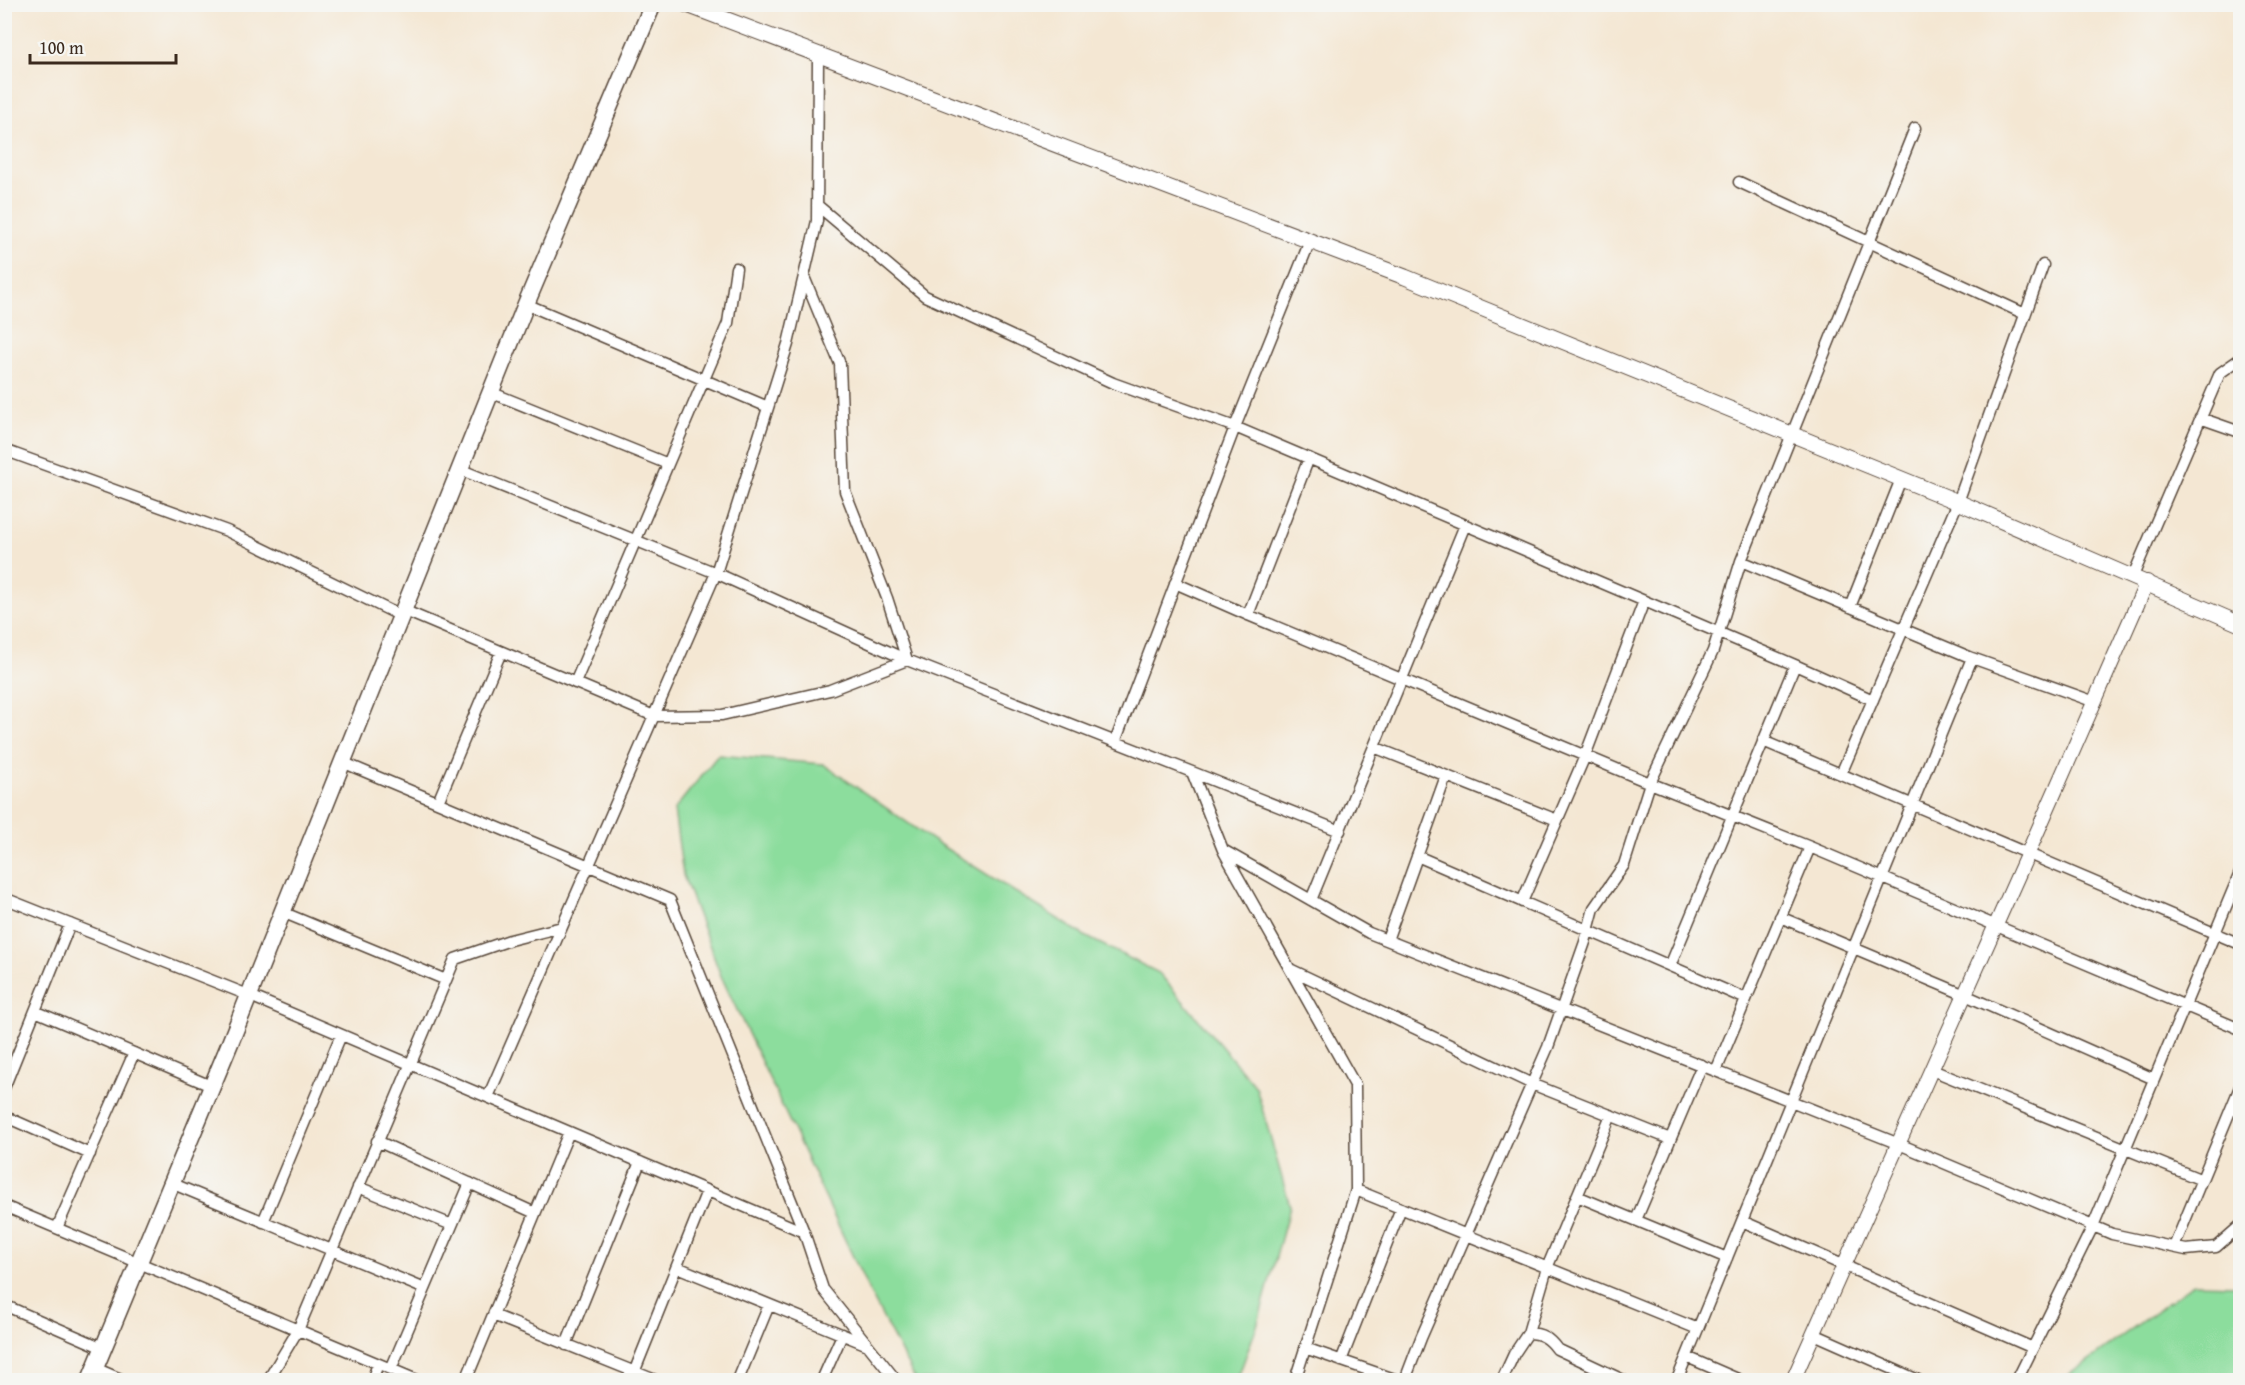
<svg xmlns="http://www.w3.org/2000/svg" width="2245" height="1385" font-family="'Gentium Book Plus',serif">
  <rect width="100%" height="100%" fill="#f6f6f2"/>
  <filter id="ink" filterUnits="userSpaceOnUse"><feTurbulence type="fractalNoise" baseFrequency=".0167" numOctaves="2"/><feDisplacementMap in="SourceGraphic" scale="12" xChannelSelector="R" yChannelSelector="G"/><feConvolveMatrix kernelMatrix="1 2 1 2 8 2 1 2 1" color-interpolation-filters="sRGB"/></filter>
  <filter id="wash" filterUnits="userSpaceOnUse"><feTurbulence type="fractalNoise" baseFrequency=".008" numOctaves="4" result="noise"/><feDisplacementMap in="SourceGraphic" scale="24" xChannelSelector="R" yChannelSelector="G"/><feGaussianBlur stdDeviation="1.35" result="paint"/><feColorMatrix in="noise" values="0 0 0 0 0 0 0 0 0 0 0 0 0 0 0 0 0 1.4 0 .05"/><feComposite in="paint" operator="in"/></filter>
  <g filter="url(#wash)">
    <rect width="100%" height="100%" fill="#f4e7d3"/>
    <!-- green -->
    <path fill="#8cdd9d" stroke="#64845e" stroke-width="1.5" d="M718 755 823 764 934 841 1085 936 1159 973 1256 1087 1290 1206 1257 1326 1237 1380H917L914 1377 871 1295 721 976 683 875 674 810Z
      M2193 1284 2240 1285V1380H2062Z"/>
  </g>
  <g filter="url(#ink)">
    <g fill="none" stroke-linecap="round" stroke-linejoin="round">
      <!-- minor casing -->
      <g stroke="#574639" stroke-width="13">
        <path id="minor" d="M1739 182 2025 314
          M817 205 925 296 1113 383 1235 427 1795 665 1873 700
          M526 304 768 407
          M490 392 668 464
          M2200 418 2240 432
          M4 450 227 531 401 616
          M459 469 716 573 907 660 1192 772 1223 850 1369 933 1899 1144 2112 1234 2186 1250 2216 1247 2240 1226
          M1741 561 1972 658 2095 702
          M2133 576 2220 373 2240 359
          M1175 583 1248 615 1650 783 1810 847 2240 1029
          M1850 607 1901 479
          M403 610 654 716 722 715 830 690 907 660 887 598 845 491 840 364 804 277
          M1248 615 1309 458
          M575 683 728 323 736 268
          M1763 741 2240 944
          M1115 742 1235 427 1310 241
          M1374 747 1557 820
          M342 762 670 900 804 1232 823 1289 896 1380
          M1192 772 1340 831
          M1841 774 1958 502 2043 265
          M438 802 501 652
          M1224 852 1355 1085 1356 1190 1295 1380
          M1417 856 1746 999
          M4 898 248 995 804 1232
          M1311 900 1465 525
          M1522 902 1585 756 1644 601
          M282 912 446 980
          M1780 917 1965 995 2154 1079
          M1387 940 1446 776
          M1670 966 1795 665
          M1290 969 1532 1084 1670 1139
          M35 1011 211 1086
          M1932 1070 2202 1180
          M1716 1071 1810 847
          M4 1088 70 924
          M488 1097 716 573 788 344 817 221 818 56
          M4 1116 90 1154
          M377 1141 535 1213
          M171 1183 425 1289
          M358 1187 452 1225
          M1356 1190 1698 1329
          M1577 1196 1727 1258
          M4 1206 417 1380
          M1636 1220 1702 1065
          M1742 1221 2033 1348
          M263 1222 341 1035
          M57 1228 134 1053
          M2174 1247 2240 1087
          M677 1267 868 1345
          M4 1305 103 1348
          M493 1315 655 1380
          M1528 1333C1541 1333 1549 1338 1557 1349L1623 1380
          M1814 1334 1918 1380
          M566 1345 640 1162
          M1305 1348 1397 1380
          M1687 1357 1740 1380
          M1341 1361 1401 1208
          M95 1368 123 1380
          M391 1369 470 1183
          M268 1380 298 1330 455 959 510 940 562 927
          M372 1380 378 1364
          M466 1380 569 1132
          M631 1380 707 1191
          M738 1380 769 1305
          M822 1380 842 1335
          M1405 1380 1421 1338 1548 1047 1585 942 1594 908 1624 865 1650 783 1713 651 1741 561 1915 128
          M1502 1380 1514 1354 1528 1333 1547 1268 1611 1115
          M1677 1380 1972 658
          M2017 1380 2093 1226 2240 873"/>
      </g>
      <!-- tertiary casing -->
      <g stroke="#574639" stroke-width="16">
        <path id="tertiary" d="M1793 1380 2028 853 2147 582"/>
      </g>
      <!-- secondary casing -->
      <g stroke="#574639" stroke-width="17">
        <path id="secondary" d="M685 4 1405 277 1958 502 2240 624"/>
      </g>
      <!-- primary casing -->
      <g stroke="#574639" stroke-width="19">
        <path id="primary" d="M90 1380 230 1043 526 304 653 4"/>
      </g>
      <!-- minor -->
      <use href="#minor" stroke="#fff" stroke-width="10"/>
      <!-- tertiary -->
      <use href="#tertiary" stroke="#fff" stroke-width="14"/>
      <!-- secondary -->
      <use href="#secondary" stroke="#fff" stroke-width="15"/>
      <!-- primary -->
      <use href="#primary" stroke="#fff" stroke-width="16"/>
    </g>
  </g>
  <!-- margin -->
  <rect width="2245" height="1385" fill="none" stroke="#f6f6f2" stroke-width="24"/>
  <!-- scale -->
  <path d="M30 54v9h146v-9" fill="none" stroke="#3b2a1e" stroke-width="3"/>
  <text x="39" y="54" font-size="18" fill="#3b2a1e" stroke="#f6f6f2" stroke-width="4.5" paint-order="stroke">100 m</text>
</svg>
